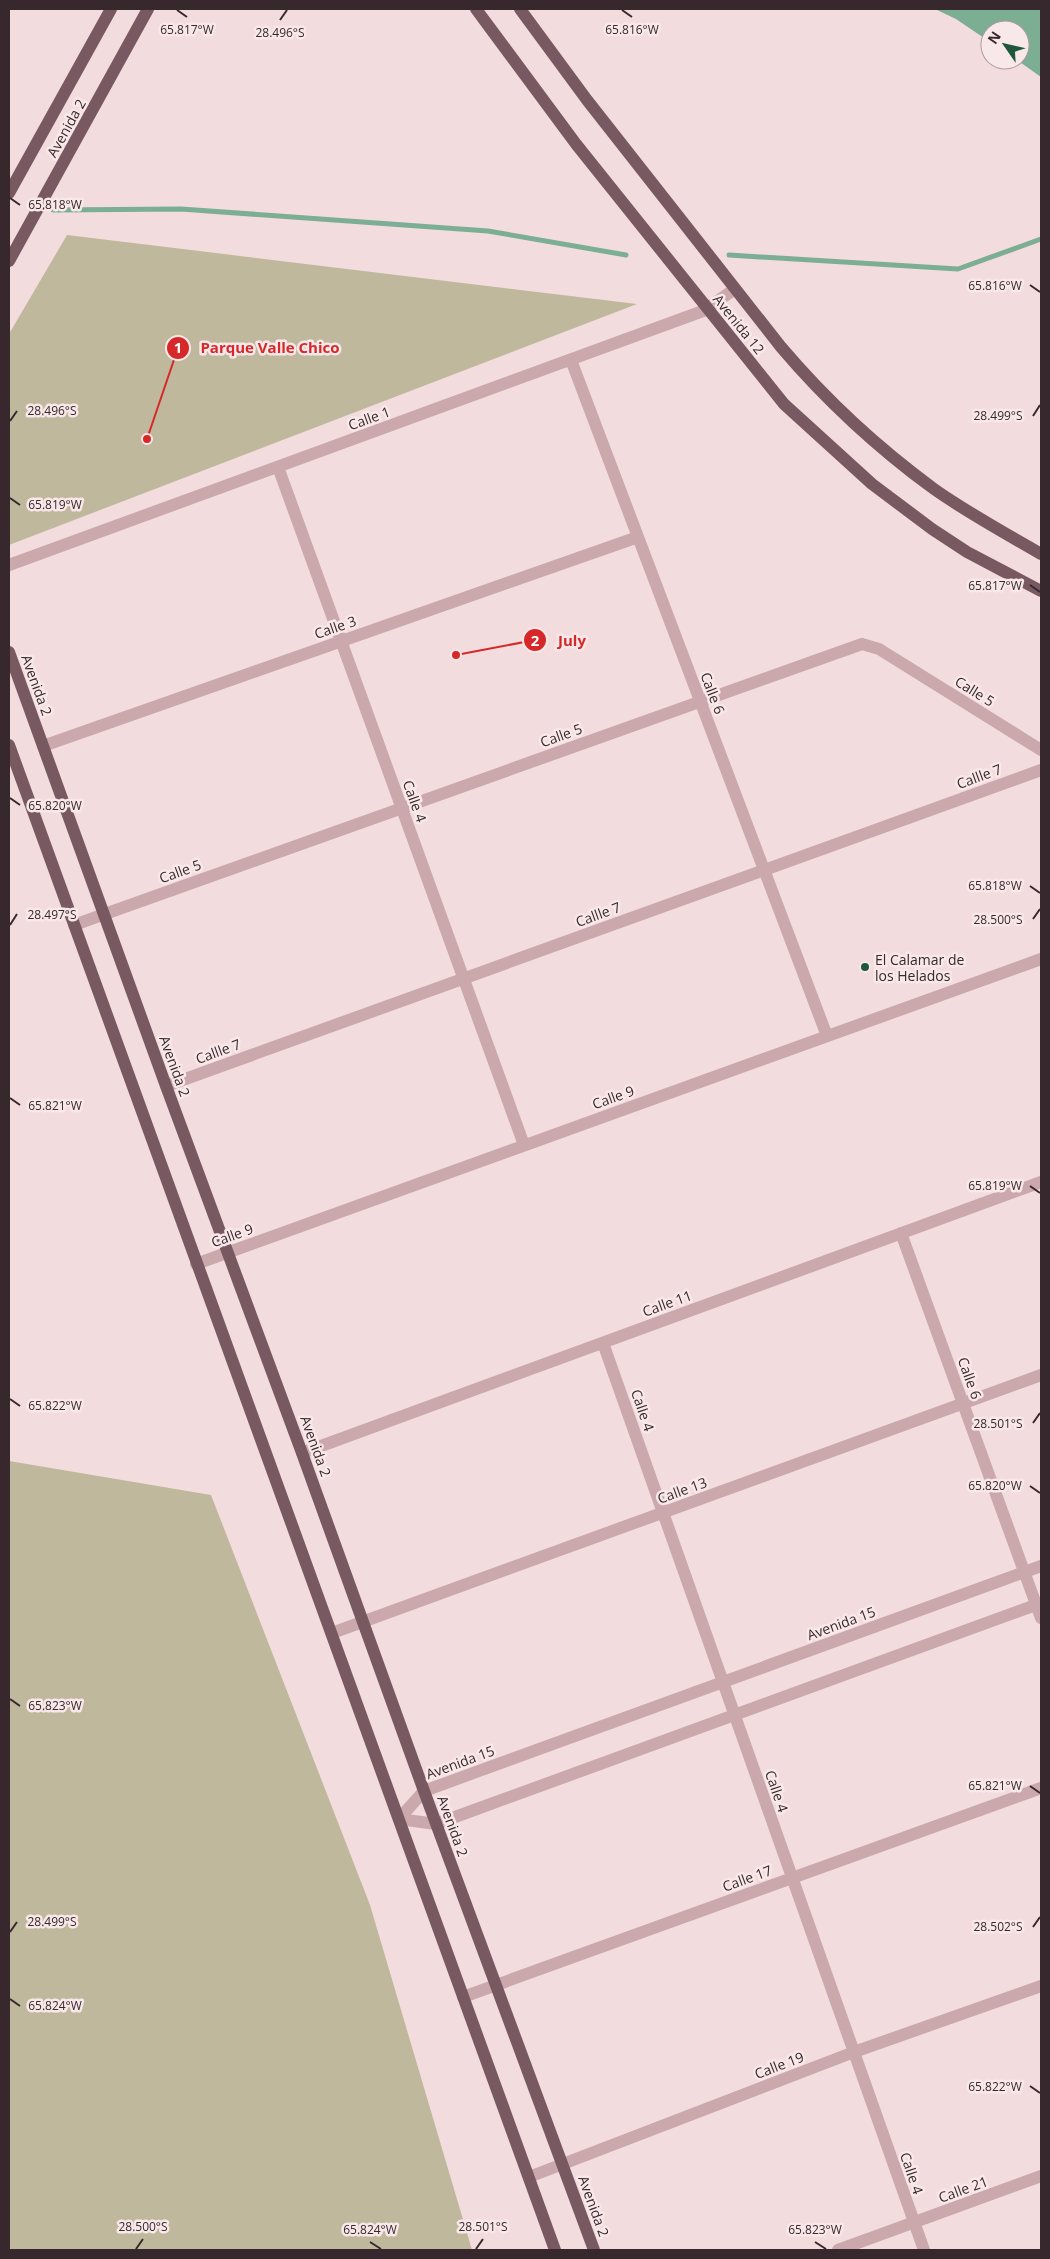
<svg xmlns="http://www.w3.org/2000/svg" width="1050" height="2259" font-family="'Open Sans',sans-serif">
  <rect width="100%" height="100%" fill="#f2dcdd"/>
  <!-- grass -->
  <path fill="#c0b89c" d="M67 235 637 304 9 545V334Z
    M9 1461 211 1495 370 1905 472 2250H9Z"/>
  <!-- water -->
  <path fill="#7bae93" d="M935 9H1041V77L1017 60H1020V30H990V42L956 19Z"/>
  <g fill="none" stroke-linecap="round" stroke-linejoin="round">
    <!-- stream -->
    <path stroke="#7bae93" stroke-width="5" d="M53 210 181 209 488 231 626 255
      M729 255 958 269 1041 239"/>
    <!-- minor -->
    <path stroke="#caa8ac" stroke-width="12" d="M571 360 827 1036
      M278 467 524 1145
      M9 565 703 311 735 289
      M43 746 638 537
      M74 925 862 644 879 649 1041 750
      M166 1086 1041 770
      M901 1233 1041 1618
      M196 1264 1041 959
      M603 1343 924 2250
      M302 1453 1041 1182
      M332 1633 1041 1375
      M399 1819 424 1791 1041 1566
      M399 1819 436 1824 1041 1603
      M463 1997 1041 1788
      M529 2177 854 2052 1041 1986
      M838 2250 1041 2176"/>
    <!-- major -->
    <path stroke="#785961" stroke-width="12" d="M476 9 576 144 784 404 872 484 932 529 967 552 1041 591
      M520 9 587 100 781 347C826 400 878 448 934 489 968 513 1005 533 1041 554
      M9 193 111 9
      M9 261 148 9
      M9 652 166 1086 302 1453 424 1791 594 2250
      M9 745 555 2250"/>
  </g>
  <!-- ticks -->
  <path fill="none" stroke="#36282c" stroke-width="2" d="M177 10 187 17M622 10 632 17M280 20 287 10M10 198 20 205M1030 285 1040 292M1033 416 1040 405M10 421 17 411M10 498 20 505M1030 585 1040 592M10 798 20 805M1030 886 1040 893M1033 919 1040 909M10 925 17 914M10 1098 20 1105M1030 1186 1040 1193M10 1399 20 1406M1033 1423 1040 1413M1030 1486 1040 1493M10 1699 20 1706M1030 1786 1040 1793M1033 1927 1040 1917M10 1932 17 1922M10 1999 20 2006M1030 2086 1040 2093M370 2242 381 2249M815 2242 826 2249M136 2249 143 2239M476 2249 483 2239"/>
  <!-- markers -->
  <circle fill="#1e573a" stroke="#f9e8e9" stroke-width="2" cx="865" cy="967" r="5"/>
  <g text-anchor="middle" dominant-baseline="central" stroke-width="5" stroke-linejoin="round" paint-order="stroke">
    <!-- street labels -->
    <g font-size="14" fill="#36282c" stroke="#f9e8e9">
      <text transform="translate(66 128) rotate(-61)">Avenida 2</text>
      <text transform="translate(739 324) rotate(51)">Avenida 12</text>
      <text transform="translate(369 418) rotate(-20)">Calle 1</text>
      <text transform="translate(335 627) rotate(-19)">Calle 3</text>
      <text transform="translate(37 685) rotate(70)">Avenida 2</text>
      <text transform="translate(975 691) rotate(32)">Calle 5</text>
      <text transform="translate(713 693) rotate(69)">Calle 6</text>
      <text transform="translate(561 735) rotate(-20)">Calle 5</text>
      <text transform="translate(979 776) rotate(-20)">Callle 7</text>
      <text transform="translate(415 801) rotate(70)">Calle 4</text>
      <text transform="translate(180 871) rotate(-20)">Calle 5</text>
      <text transform="translate(598 914) rotate(-20)">Callle 7</text>
      <text transform="translate(218 1051) rotate(-20)">Callle 7</text>
      <text transform="translate(175 1066) rotate(70)">Avenida 2</text>
      <text transform="translate(613 1097) rotate(-20)">Calle 9</text>
      <text transform="translate(232 1235) rotate(-20)">Calle 9</text>
      <text transform="translate(667 1303) rotate(-20)">Calle 11</text>
      <text transform="translate(970 1378) rotate(70)">Calle 6</text>
      <text transform="translate(643 1410) rotate(71)">Calle 4</text>
      <text transform="translate(316 1446) rotate(70)">Avenida 2</text>
      <text transform="translate(682 1490) rotate(-20)">Calle 13</text>
      <text transform="translate(841 1623) rotate(-20)">Avenida 15</text>
      <text transform="translate(460 1762) rotate(-20)">Avenida 15</text>
      <text transform="translate(777 1791) rotate(71)">Calle 4</text>
      <text transform="translate(453 1826) rotate(70)">Avenida 2</text>
      <text transform="translate(747 1878) rotate(-20)">Calle 17</text>
      <text transform="translate(779 2065) rotate(-21)">Calle 19</text>
      <text transform="translate(912 2173) rotate(71)">Calle 4</text>
      <text transform="translate(963 2189) rotate(-20)">Calle 21</text>
      <text transform="translate(594 2206) rotate(70)">Avenida 2</text>
    </g>
    <!-- poi labels -->
    <g font-size="14" fill="#36282c" stroke="#f9e8e9" text-anchor="start">
      <text x="875" y="959">El Calamar de<tspan x="875" dy="16">los Helados</tspan></text>
    </g>
  </g>
  <g font-size="12" text-anchor="middle" fill="#36282c" stroke="#f9e8e9" stroke-width="5" stroke-linejoin="round" paint-order="stroke">
    <text x="187" y="34">65.817°W</text>
    <text x="632" y="34">65.816°W</text>
    <text x="280" y="37">28.496°S</text>
    <text x="55" y="209">65.818°W</text>
    <text x="995" y="290">65.816°W</text>
    <text x="52" y="415">28.496°S</text>
    <text x="998" y="420">28.499°S</text>
    <text x="55" y="509">65.819°W</text>
    <text x="995" y="590">65.817°W</text>
    <text x="55" y="810">65.820°W</text>
    <text x="995" y="890">65.818°W</text>
    <text x="52" y="919">28.497°S</text>
    <text x="998" y="924">28.500°S</text>
    <text x="55" y="1110">65.821°W</text>
    <text x="995" y="1190">65.819°W</text>
    <text x="55" y="1410">65.822°W</text>
    <text x="998" y="1428">28.501°S</text>
    <text x="995" y="1490">65.820°W</text>
    <text x="55" y="1710">65.823°W</text>
    <text x="995" y="1790">65.821°W</text>
    <text x="52" y="1926">28.499°S</text>
    <text x="998" y="1931">28.502°S</text>
    <text x="55" y="2010">65.824°W</text>
    <text x="995" y="2091">65.822°W</text>
    <text x="143" y="2231">28.500°S</text>
    <text x="483" y="2231">28.501°S</text>
    <text x="370" y="2234">65.824°W</text>
    <text x="815" y="2234">65.823°W</text>
  </g>
  <!-- callouts -->
  <path fill="none" stroke="#d62828" stroke-width="2" d="M147 439L178 348M456 655L535 640"/>
  <g fill="#d62828" stroke="#f9e8e9" stroke-width="2">
    <circle cx="147" cy="439" r="5"/>
    <circle cx="456" cy="655" r="5"/>
    <circle cx="178" cy="348" r="12"/>
    <circle cx="535" cy="640" r="12"/>
  </g>
  <g font-size="15" text-anchor="middle" font-weight="bold" fill="#fff">
    <text x="178" y="353">1</text>
    <text x="535" y="646">2</text>
  </g>
  <g font-size="15" text-anchor="middle" font-weight="bold" fill="#d62828" stroke="#f9e8e9" stroke-width="5" stroke-linejoin="round" paint-order="stroke">
    <text x="270" y="353">Parque Valle Chico</text>
    <text x="572" y="646">July</text>
  </g>
  <!-- border -->
  <rect width="1050" height="2259" fill="none" stroke="#36282c" stroke-width="20"/>
  <!-- north arrow -->
  <g transform="translate(1005 45) rotate(304)"><circle r="24" fill="#f9e8e9" stroke="#ab9b9d"/>
  <path d="M0-4L9 19L0 12L-9 19Z" fill="#1e573a"/>
  <text y="-8" font-size="14" font-weight="bold" text-anchor="middle" fill="#36282c">N</text>
  </g>
</svg>
